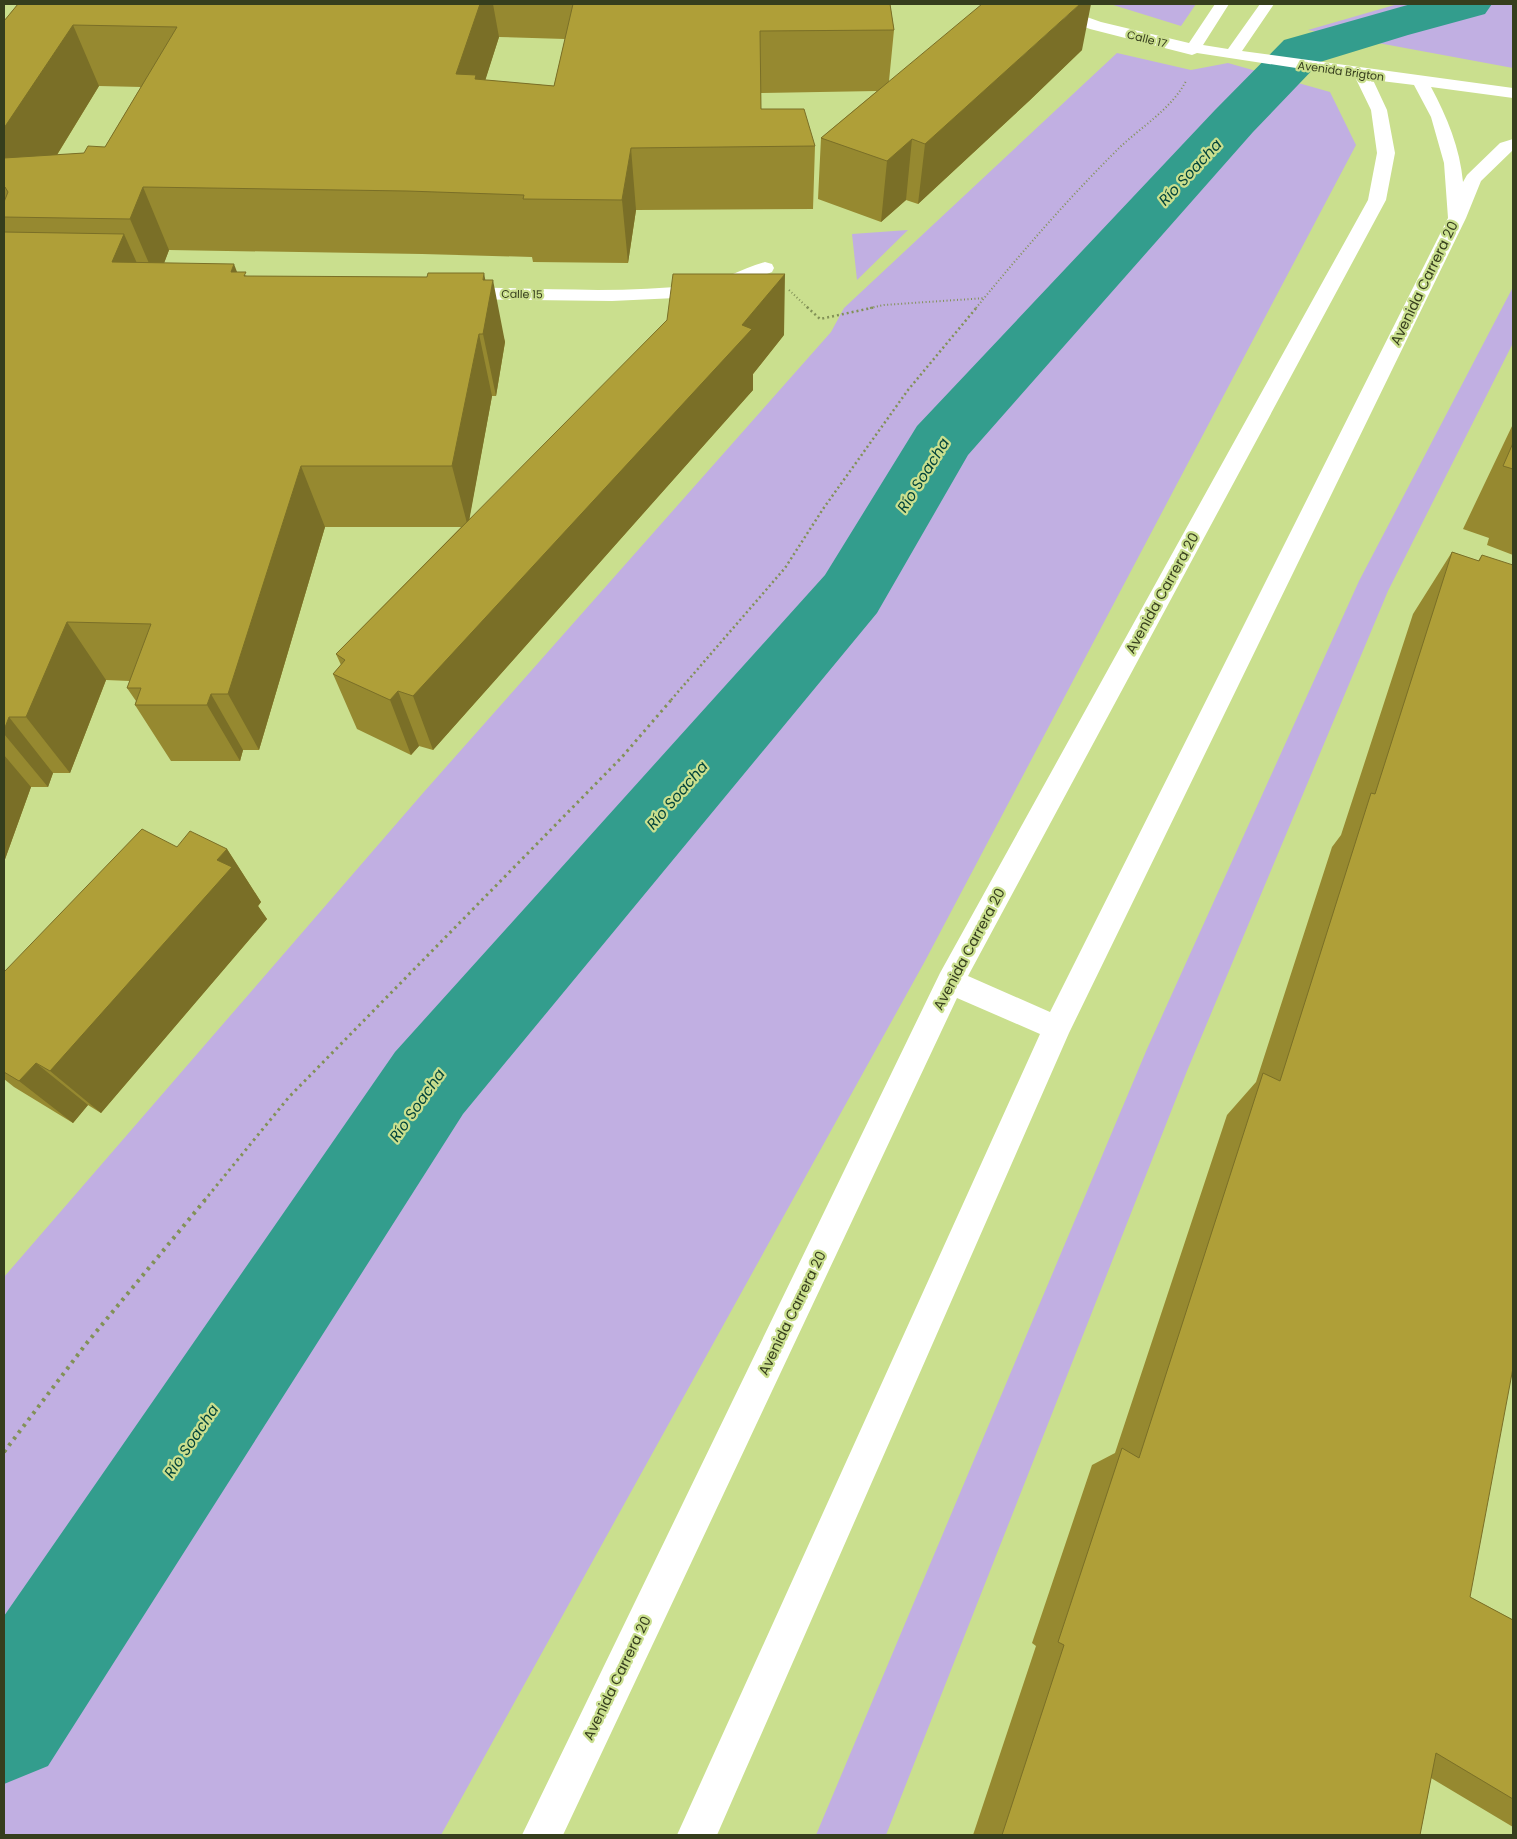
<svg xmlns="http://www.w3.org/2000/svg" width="1517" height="1839" font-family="Poppins,sans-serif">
  <rect width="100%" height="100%" fill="#cadf8e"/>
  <!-- green -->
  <path fill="#c1afe2" d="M1110 4H1196L1181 26Z
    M1398 4H1513V68L1308 30Z
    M1117 53 1191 70 1228 63 1330 92 1356 145 925 961 441 1835H4V1277L423 793 831 332 844 308Z
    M908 230 857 280 852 234Z
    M1513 287V343L1388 591 1187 1071 886 1835H816L1147 1049 1359 581Z"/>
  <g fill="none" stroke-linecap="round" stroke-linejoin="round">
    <!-- river -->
    <path fill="#339d8d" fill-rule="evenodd" d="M1411 4H1492L1485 14 1408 35 1320 62 1253 132 968 455 877 613 463 1114 48 1766 4 1784V1616L395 1052 825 575 917 426 1215 110 1284 40Z"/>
    <!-- path-far3 -->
    <path stroke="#829157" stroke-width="2" stroke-dasharray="1 2.5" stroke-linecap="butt" d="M789 290 808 308
      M870 308 884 305 985 298
      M976 308C1021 253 1066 201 1116 151 1139 128 1171 110 1186 81"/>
    <!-- path-far2 -->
    <path stroke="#829157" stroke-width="2.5" stroke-dasharray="2 3" stroke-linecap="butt" d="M807 307 820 319 876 307
      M671 700 785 568 823 509 908 390 977 307"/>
    <!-- path-far1 -->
    <path stroke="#829157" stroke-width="3" stroke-dasharray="2.5 4" stroke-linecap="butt" d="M204 1201 289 1097 622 757 672 699"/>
    <!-- path -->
    <path stroke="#829157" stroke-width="4" stroke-dasharray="3 5" stroke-linecap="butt" d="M4 1452 86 1344 205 1200"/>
    <!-- minor -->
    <path fill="#fff" fill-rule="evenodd" d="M1029 4H1050L1101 22 1189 43 1215 4H1229L1203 45 1228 49 1260 4H1274L1242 51 1513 88V98L1431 87C1447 117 1460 148 1463 182L1467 175 1500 143 1513 139V150L1481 181 1466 218 1069 1033 717 1835H677L1040 1034 957 998 563 1835H522L940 973 1368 200 1377 153 1371 110 1355 77 1197 53 1192 55 1090 29 1032 7ZM1373 80 1414 85 1431 117 1444 163 1448 218 1050 1012 968 976 1386 200 1395 153 1387 110Z
      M765 262 772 264 774 268 772 272 727 290 697 297 612 301 458 299 451 297 448 293 451 289 458 287C537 288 618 294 696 285 720 283 741 268 765 262Z"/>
  </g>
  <!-- wall -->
  <path fill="#968930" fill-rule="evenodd" d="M18 4H890L894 30 889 81 1082 50 1029 101 918 204 906 200 881 222 818 199 821 138 877 91 761 93V109L815 146 813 209 636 210 628 263 533 262 532 257 422 254 169 250 164 263 237 272 247 276 486 280 505 342 496 396H492L469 519 784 335 753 374V390L433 750 419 746 411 755 357 729 333 674 341 665 336 654 461 527H325L259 750H243L240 761H171L135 705 136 701 127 688 130 681 106 680 70 773H53L48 787H31L4 862V21ZM499 37 565 39 554 86 485 80ZM99 86 141 87 105 147 84 153 57 155Z
    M1513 424V555L1487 545 1489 538 1463 529Z
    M1452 552 1478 561 1482 555 1470 1597 1513 1620V1827L1431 1778 1420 1835H973L1036 1646 1032 1643 1092 1465 1115 1453 1227 1115 1256 1082 1332 847 1341 835 1413 614Z
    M177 847 227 849 261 902 258 906 267 919 101 1113 88 1105 73 1123 14 1087 4 1079V972Z"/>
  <!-- shaded-wall -->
  <path fill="#7a6f27" d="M480 4H493L499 37 480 97 456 74Z
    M1080 4H1091L1082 50 1029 101 918 204 925 144Z
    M73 25 99 86 20 215 8 192 5 187H4V128Z
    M912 139 906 200 881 222 887 161Z
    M631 148 636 210 628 263 622 200Z
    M143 187 169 250 157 282 130 219Z
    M124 234 152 297 112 262Z
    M234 264 258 327 231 272Z
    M484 273 489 299 493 280 505 342 496 396 483 334V280Z
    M785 274 784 335 753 374V390L433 750 413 696Z
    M479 334 492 396 468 527 452 466Z
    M301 466 325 527 259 750 228 694Z
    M67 622 106 680 70 773 26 717Z
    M398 691 419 746 411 755 390 700Z
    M211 694 243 750 240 761 207 705Z
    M9 717 53 773 48 787 4 734V730Z
    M4 755 31 787 4 862Z
    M227 849 261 902 258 906 267 919 101 1113 50 1071 217 860Z
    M36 1063 88 1105 73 1123 19 1081Z"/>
  <!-- building -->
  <path fill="#af9f38" stroke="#7a6f27" d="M18 4H480L456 74 476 75 475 79 554 86 573 4H890L894 30 760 31 761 109H804L815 146 631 148 622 200 523 199 524 195 407 191 143 187 130 219 4 217V202L8 192 5 187H4V158L84 153 88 146 105 147 177 27 73 25 4 128V26L5 25H4V21Z
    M982 4H1080L1039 41 925 144 912 139 887 161 821 138Z
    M4 232 124 234 112 262 234 264 231 272H246L244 276 427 277 428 273H484L483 280H493L483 334H479L452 466H301L228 694H211L207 705H135L141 688H127L151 624 67 622 26 717H9L4 730Z
    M673 274H785L742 325 752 329 413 696 398 691 390 700 333 674 345 660 336 654 667 320Z
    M1513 443V469L1503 466Z
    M1452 552 1479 561 1482 555 1513 565V1368L1470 1597 1513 1620V1799L1436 1753 1420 1835H1002L1064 1645 1058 1642 1122 1448 1139 1458 1263 1073 1280 1081 1371 793 1375 794Z
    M142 829 177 847 190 831 227 849 217 860 232 867 50 1071 36 1063 19 1081 4 1072V972Z"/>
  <g text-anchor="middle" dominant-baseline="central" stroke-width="4.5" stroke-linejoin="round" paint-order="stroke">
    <!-- far-street labels -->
    <g font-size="11" fill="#363e1d" stroke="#cadf8e">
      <text transform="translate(1147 39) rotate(14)">Calle 17</text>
      <text transform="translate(1341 71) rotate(8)">Avenida Brigton</text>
      <text transform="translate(522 294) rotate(1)">Calle 15</text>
    </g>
    <!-- street labels -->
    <g font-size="14" fill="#363e1d" stroke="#cadf8e">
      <text transform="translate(1424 283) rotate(-64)">Avenida Carrera 20</text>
      <text transform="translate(1162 593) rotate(-61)">Avenida Carrera 20</text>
      <text transform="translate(969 949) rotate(-62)">Avenida Carrera 20</text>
      <text transform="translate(792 1313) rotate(-64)">Avenida Carrera 20</text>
      <text transform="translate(617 1678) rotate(-64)">Avenida Carrera 20</text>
    </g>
    <!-- water labels -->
    <g font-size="15" font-style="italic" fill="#03443b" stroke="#cadf8e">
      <text transform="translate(1190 172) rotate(-47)">Río Soacha</text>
      <text transform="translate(923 475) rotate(-58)">Río Soacha</text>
      <text transform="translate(677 795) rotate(-49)">Río Soacha</text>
      <text transform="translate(417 1105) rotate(-55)">Río Soacha</text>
      <text transform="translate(191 1441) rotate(-56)">Río Soacha</text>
    </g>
  </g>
  <!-- border -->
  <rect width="1517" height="1839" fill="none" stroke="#363e1d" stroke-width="10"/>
</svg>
